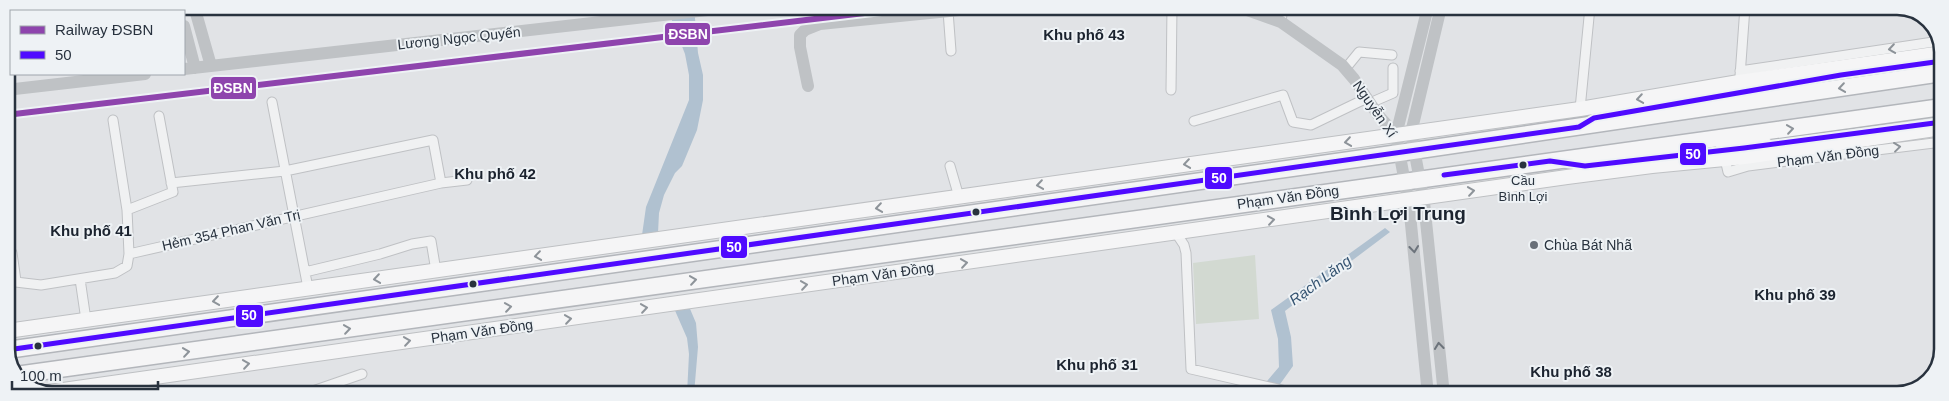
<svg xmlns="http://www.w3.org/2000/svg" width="1949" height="401" font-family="Helvetica,sans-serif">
  <rect width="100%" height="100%" fill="#e1e3e6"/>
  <!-- built -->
  <path fill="#cfd3d9" d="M52 6H156L158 11H40Z"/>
  <!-- green -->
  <path fill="#d2d9d1" d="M1255 255 1259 319 1196 324 1193 263Z"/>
  <!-- water -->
  <path fill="#b0c1d0" d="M669 7H694L698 53 703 75V100L697 130 682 166 675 173 664 195 659 213 658 233 696 323 698 347 694 394H687L689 354 687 338 642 235 646 207 689 100V75L685 54 669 13Z
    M1385 228 1390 232 1285 311 1291 337 1293 366 1273 394H1256L1279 367 1278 339 1271 310Z"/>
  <!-- pier -->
  <path fill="#e1e3e6" d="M661 233 692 305 672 308 639 236Z"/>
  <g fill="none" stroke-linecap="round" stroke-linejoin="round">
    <!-- street casing -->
    <g stroke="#bfc1c4" stroke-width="11">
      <path id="street" d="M948 11 951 51
        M1281 22 1283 7
        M1346 68 1359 52 1392 55
        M1740 71 1940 41
        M1740 76 1745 7
        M1171 90 1172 7
        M272 102 308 288
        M1370 103 1393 93V68
        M1580 109 1590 7
        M113 120 127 210
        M1194 121 1283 95 1293 122 1311 125 1367 98
        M1725 159 1728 172 1748 166 1942 142
        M950 166 959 197
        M171 183 285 171 433 140 441 183
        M1176 233 1184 245 1186 253 1191 369 1295 393 1337 394
        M6 253H12L16 281
        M129 254 127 210 173 192 159 116
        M305 272 380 254 412 244 431 241 436 271
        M80 279 86 320
        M7 281 41 285 115 273 127 266 129 254 441 183 467 180
        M304 394 362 374"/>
    </g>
    <!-- primary casing -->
    <g stroke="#bec0c3" stroke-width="16">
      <path id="primary" d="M1645 109 1756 89
        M1722 150 1766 145
        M7 331 1580 109 1739 82 1942 53
        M42 393 1567 177 1652 166 1745 157 1942 128"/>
    </g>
    <!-- highway casing -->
    <g stroke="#b3b6bb" stroke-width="19">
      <path id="highway" d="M7 350 1399 153 1942 73
        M16 375 1942 107"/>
    </g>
    <!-- street -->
    <use href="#street" stroke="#f0f1f2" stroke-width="9"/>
    <!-- secondary -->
    <path stroke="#bfc2c5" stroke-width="12" d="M178 6 180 11
      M194 6 211 66
      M1239 7 1281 22 1342 65 1354 79 1378 115 1396 135 1409 204 1428 395
      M1441 7 1411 133 1424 202 1444 395
      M184 26 195 68
      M184 69 734 7
      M808 86 800 47V35L805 30 820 24 989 7
      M6 90 145 74
      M1396 135 1428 7"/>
    <!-- primary -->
    <use href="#primary" stroke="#f5f5f6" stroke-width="14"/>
    <!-- highway -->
    <use href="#highway" stroke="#f5f5f6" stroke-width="16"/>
    <!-- bus-1 casing -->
    <g stroke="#eef2f5" stroke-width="9">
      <path id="bus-1" d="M1444 175 1550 161 1585 166 1744 148 1942 122
        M7 350 1579 127 1594 118 1841 75 1942 61"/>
    </g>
    <!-- bus-1 -->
    <use href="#bus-1" stroke="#4f0aff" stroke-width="5"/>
    <!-- rail-1 casing -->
    <g stroke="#eef2f5" stroke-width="10">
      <path id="rail-1" d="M6 115 915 7"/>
    </g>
    <!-- rail-1 -->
    <use href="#rail-1" stroke="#8e44ad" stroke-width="6"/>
  </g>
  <!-- one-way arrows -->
  <defs><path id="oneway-chevron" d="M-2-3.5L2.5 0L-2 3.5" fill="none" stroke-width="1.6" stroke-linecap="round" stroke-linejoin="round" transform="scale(1.25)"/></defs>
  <g stroke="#8c9298">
    <use href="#oneway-chevron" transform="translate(1892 49) rotate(172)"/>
    <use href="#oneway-chevron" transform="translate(1897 147) rotate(-7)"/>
  </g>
  <g stroke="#8e949a">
    <use href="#oneway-chevron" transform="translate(1842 88) rotate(172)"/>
    <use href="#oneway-chevron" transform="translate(1640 99) rotate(171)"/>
    <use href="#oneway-chevron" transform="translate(1790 129) rotate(-8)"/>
    <use href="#oneway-chevron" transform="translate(1348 142) rotate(172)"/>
    <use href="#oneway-chevron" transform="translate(1187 164) rotate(172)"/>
    <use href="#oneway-chevron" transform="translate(1040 185) rotate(172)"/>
    <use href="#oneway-chevron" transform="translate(1471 191) rotate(-8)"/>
    <use href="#oneway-chevron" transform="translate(879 208) rotate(172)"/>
    <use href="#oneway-chevron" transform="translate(1271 220) rotate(-8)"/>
    <use href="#oneway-chevron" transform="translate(538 256) rotate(172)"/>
    <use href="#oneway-chevron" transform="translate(964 263) rotate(-8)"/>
    <use href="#oneway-chevron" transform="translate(377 279) rotate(172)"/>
    <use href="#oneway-chevron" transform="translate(693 280) rotate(-8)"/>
    <use href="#oneway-chevron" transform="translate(804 285) rotate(-8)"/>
    <use href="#oneway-chevron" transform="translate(216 301) rotate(172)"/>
    <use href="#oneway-chevron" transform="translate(508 307) rotate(-8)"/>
    <use href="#oneway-chevron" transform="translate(644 308) rotate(-8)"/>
    <use href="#oneway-chevron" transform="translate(568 319) rotate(-8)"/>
    <use href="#oneway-chevron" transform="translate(347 329) rotate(-8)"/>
    <use href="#oneway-chevron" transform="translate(407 341) rotate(-8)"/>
    <use href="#oneway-chevron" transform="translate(186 352) rotate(-8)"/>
    <use href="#oneway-chevron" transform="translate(246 364) rotate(-8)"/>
  </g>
  <g stroke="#6c737b">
    <use href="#oneway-chevron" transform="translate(1414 249) rotate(84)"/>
    <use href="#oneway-chevron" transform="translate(1439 346) rotate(-96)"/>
  </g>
  <!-- markers -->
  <g fill="#28323e" stroke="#eef2f5" stroke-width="2">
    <circle cx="1523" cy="165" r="4.5"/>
    <circle cx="976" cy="212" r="4.5"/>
    <circle cx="473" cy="284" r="4.5"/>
    <circle cx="38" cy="346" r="4.5"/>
  </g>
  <circle fill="#697079" stroke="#eef2f5" stroke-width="2" cx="1534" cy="245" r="5"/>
  <g text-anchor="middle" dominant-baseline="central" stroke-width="4" stroke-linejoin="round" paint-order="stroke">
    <!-- bus labels -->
    <g font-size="13" fill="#28323e" stroke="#eef2f5">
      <text x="1523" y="180">Cầu<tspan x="1523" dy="16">Bình Lợi</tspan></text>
    </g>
    <!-- street labels -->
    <g font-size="14" fill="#28323e" stroke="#eef2f5">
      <text transform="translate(459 38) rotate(-6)">Lương Ngọc Quyến</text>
      <text transform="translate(1375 109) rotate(55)">Nguyễn Xí</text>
      <text transform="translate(1828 156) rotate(-7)">Phạm Văn Đồng</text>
      <text transform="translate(1288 197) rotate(-8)">Phạm Văn Đồng</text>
      <text transform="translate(231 230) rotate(-13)">Hẻm 354 Phan Văn Trị</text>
      <text transform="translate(883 274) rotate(-8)">Phạm Văn Đồng</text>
      <text transform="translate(482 331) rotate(-8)">Phạm Văn Đồng</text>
    </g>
    <!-- poi labels -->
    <g font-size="14" fill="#28323e" stroke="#eef2f5" text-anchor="start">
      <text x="1544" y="245">Chùa Bát Nhã</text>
    </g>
    <!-- neighbourhood labels -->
    <g font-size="15" font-weight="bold" fill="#1b232f" stroke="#eef2f5">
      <text x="1084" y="34">Khu phố 43</text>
      <text x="495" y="173">Khu phố 42</text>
      <text x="91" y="230">Khu phố 41</text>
      <text x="1795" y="294">Khu phố 39</text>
      <text x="1097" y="364">Khu phố 31</text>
      <text x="1571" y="371">Khu phố 38</text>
    </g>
    <!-- water labels -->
    <g font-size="15" font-style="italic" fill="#345371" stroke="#eef2f5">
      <text transform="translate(1320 280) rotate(-36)">Rạch Lăng</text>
    </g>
    <!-- district labels -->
    <g font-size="19" font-weight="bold" fill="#1b232f" stroke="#eef2f5">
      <text x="1398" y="213">Bình Lợi Trung</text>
    </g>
  </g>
  <!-- crop -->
  <path d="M0 0H1949V401H0ZM52 15H1897A37 37 0 0 1 1934 52V349A37 37 0 0 1 1897 386H52A37 37 0 0 1 15 349V52A37 37 0 0 1 52 15Z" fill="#eef2f5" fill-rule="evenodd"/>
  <path fill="none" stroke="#28323e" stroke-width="2.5" d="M52 15H1897A37 37 0 0 1 1934 52V349A37 37 0 0 1 1897 386H52A37 37 0 0 1 15 349V52A37 37 0 0 1 52 15Z"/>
  <g stroke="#eef2f5" stroke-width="2">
    <rect x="664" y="22" width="47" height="24" rx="5" fill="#8e44ad"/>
    <rect x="210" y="76" width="47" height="24" rx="5" fill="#8e44ad"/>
    <rect x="1679" y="142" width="28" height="24" rx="5" fill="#4f0aff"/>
    <rect x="1204" y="166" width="29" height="24" rx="5" fill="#4f0aff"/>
    <rect x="720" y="235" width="28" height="24" rx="5" fill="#4f0aff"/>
    <rect x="235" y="304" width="29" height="24" rx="5" fill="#4f0aff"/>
  </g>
  <g font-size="14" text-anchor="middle" font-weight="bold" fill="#fff">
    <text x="688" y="39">ĐSBN</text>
    <text x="233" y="93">ĐSBN</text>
    <text x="1693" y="159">50</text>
    <text x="1219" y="183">50</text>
    <text x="734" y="252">50</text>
    <text x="249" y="320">50</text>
  </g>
  <!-- legend -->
  <rect x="10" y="10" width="175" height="65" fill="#eef2f5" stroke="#9fa5ac"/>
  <rect x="20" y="26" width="25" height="8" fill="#8e44ad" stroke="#9fa5ac"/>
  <text x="55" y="35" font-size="15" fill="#28323e">Railway ĐSBN</text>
  <rect x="20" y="51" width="25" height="8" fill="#4f0aff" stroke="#9fa5ac"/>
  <text x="55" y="60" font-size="15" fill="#28323e">50</text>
  <!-- scale -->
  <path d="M12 381v8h146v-8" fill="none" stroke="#28323e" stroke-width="2.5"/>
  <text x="20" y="381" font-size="15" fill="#28323e" stroke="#eef2f5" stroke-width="4" paint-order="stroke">100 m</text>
</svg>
